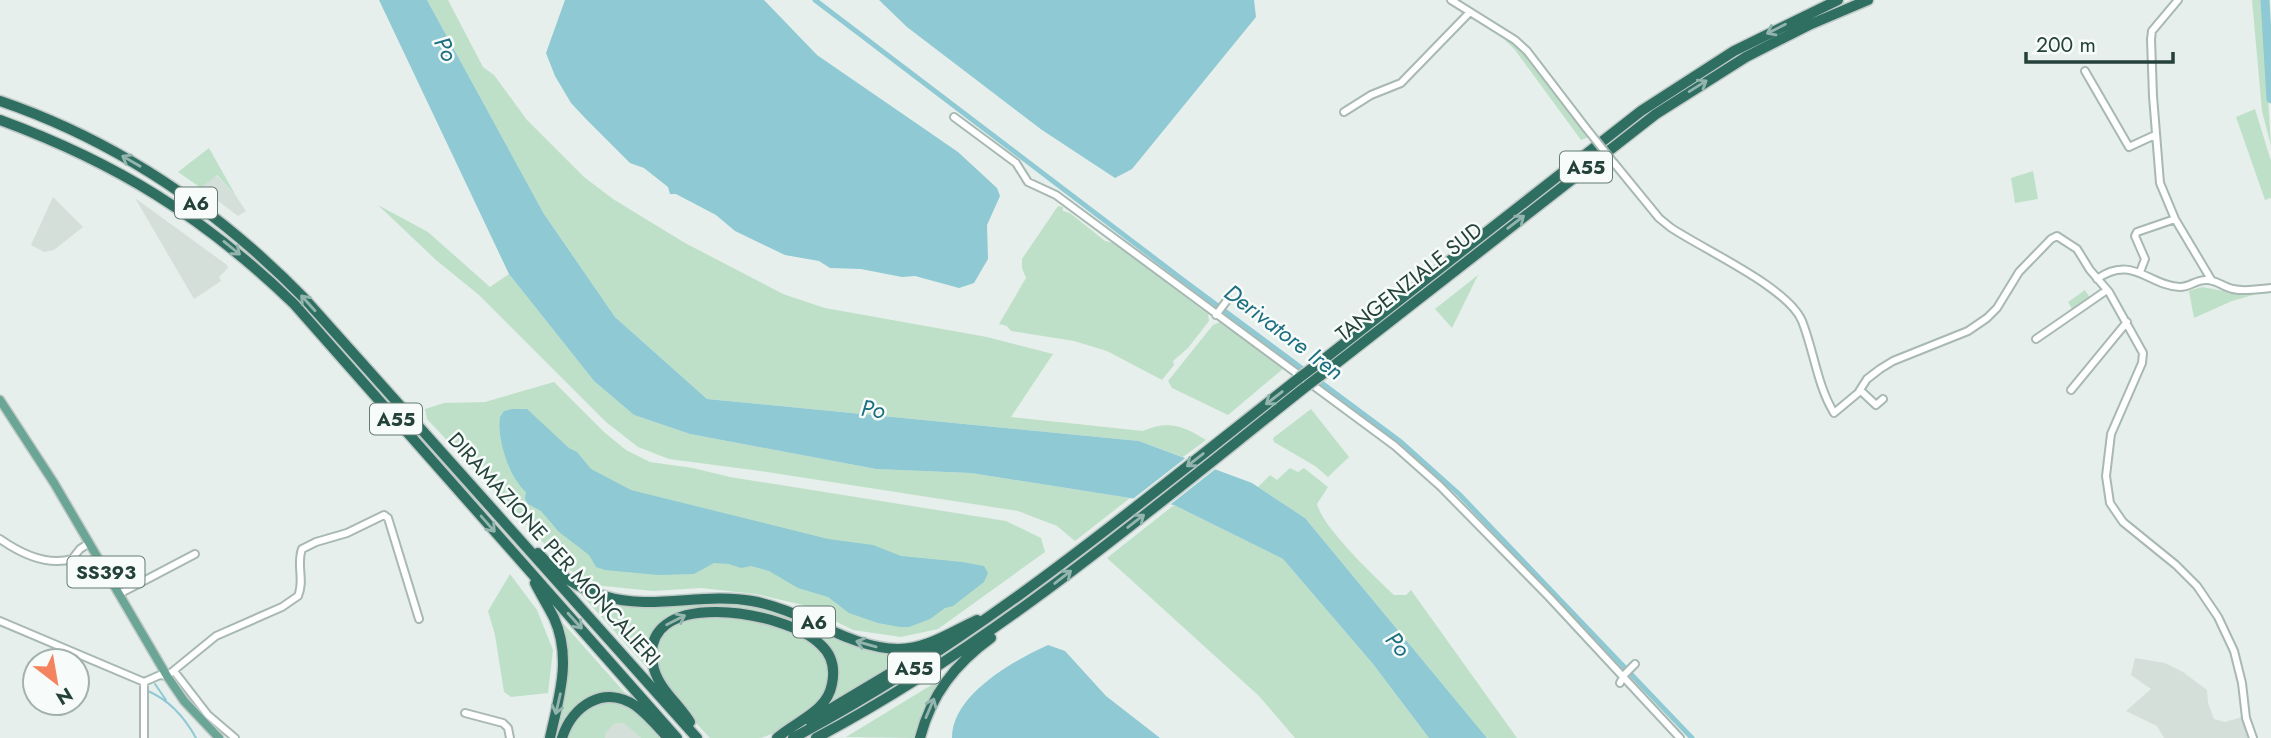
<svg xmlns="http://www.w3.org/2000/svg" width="2271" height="738" font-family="Jost,sans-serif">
  <rect width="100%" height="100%" fill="#e6efeb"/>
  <!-- built -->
  <path fill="#d4dfda" d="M216 175 236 196 246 211 238 216 201 188Z
    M53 197 83 227 54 250 44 252 31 245Z
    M135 198 227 265 228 268 219 277 221 281 194 299Z
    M2135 658 2165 663 2183 672 2207 690 2208 703 2214 719 2225 722 2242 717 2250 738H2164L2157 726 2126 711 2151 689 2131 675Z
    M625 723 641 738H605V734L614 724Z"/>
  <!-- green -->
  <path fill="#bfe0c8" d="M427 0H448L483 67 494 75 527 120 584 177 613 199 685 243 783 294 825 308 987 337 1053 354 1011 417 1143 431C1169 420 1183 426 1206 440L1183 457 1139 441 707 399 615 317 544 214Z
    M2252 0H2262L2271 146 2262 111Z
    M1503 38 1518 46 1589 137 1581 140 1515 50Z
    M2255 109 2271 161V198L2265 200 2236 117Z
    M209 148 236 196 217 175 201 188 178 172Z
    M2033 171 2038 199 2015 203 2011 178Z
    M378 205 428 232 490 287 509 274 594 381 634 415 690 434 876 469 971 473 1130 498 1075 541 1057 526 1018 511 767 472 669 459 638 447 606 422 479 295 436 260Z
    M1058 206 1063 207V211L1070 213 1105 241 1114 243 1208 314 1209 321 1188 348 1173 361 1174 365 1162 380 1107 351 1074 341 1011 331 1007 326 999 324 1026 278 1022 268V259Z
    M1478 275 1452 328 1435 309Z
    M2202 287 2241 294 2260 293 2232 301 2194 318 2189 291Z
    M2085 290 2090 298 2072 309 2068 302Z
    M1220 322 1284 368 1228 415 1172 388 1168 381 1213 325Z
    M554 382 604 432 626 450 650 462 693 468 730 477 1006 521 1041 538 1045 552 938 629 901 637 853 630 803 605 756 594 701 588 653 591 594 585 567 568 427 419 425 409 444 403 485 402Z
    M1311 409 1349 457 1328 477 1315 466 1274 442 1273 438Z
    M1290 468 1298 472 1304 468 1328 487 1317 504C1323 528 1375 577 1394 595H1406L1411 590 1517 738H1487L1305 518 1258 487 1270 475 1277 480Z
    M1174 505 1283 559 1373 664 1429 738H1295L1259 696 1107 558Z
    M510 574 537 610 553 650 548 693 511 697 504 692 495 635 488 611Z
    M582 593 601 600 628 605 713 602 751 605 779 612 857 647 885 652 912 653 832 701 838 682 837 666 828 645 812 633 704 609 683 612 665 621 649 649V670L581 594Z
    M711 617C747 618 833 628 829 678 827 696 816 706 802 716 790 723 773 736 759 738 743 738 726 738 710 738 689 714 639 670 663 637 669 629 675 623 684 620 692 618 703 618 711 617Z
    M561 621 626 694C619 695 611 693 604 693 578 694 566 718 558 738H554L567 672V649Z
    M938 681H940L926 706 916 738 846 737Z
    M603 700C638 706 641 713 663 738H641L624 723 614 724 605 734V738H566C573 717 583 709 603 700Z"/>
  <!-- water -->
  <path fill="#8ec9d4" d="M379 0H427L544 214 615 317 707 399 1139 441 1252 483 1305 518 1487 738H1429L1373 664 1283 559 1174 505 971 473 876 469 690 434 634 415 594 381 509 274Z
    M565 0H764L817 55 958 152 997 188 1000 196 987 225 988 259 974 283 959 288 915 276 902 277 861 269 830 268 819 261 785 255 735 231 716 215 676 194H670L668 187 644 168 630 163 586 119 571 103 555 76 546 53Z
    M879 0H1254L1256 17 1132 169 1115 178 1042 130 907 27Z
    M513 409H527L569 448 577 452 591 469 631 490 828 539 873 545 901 556 962 562 984 566 988 573 984 582 953 606 945 608 930 619 909 627H900L878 623 849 613 828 597 798 588 769 571 751 566 741 568 729 564 714 563 694 574 658 575 605 570 596 567 589 555 559 532 541 511 528 504 525 499 526 492C509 477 497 440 500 417L504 411Z
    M1048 645 1065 651 1106 696 1160 738H952C952 695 1013 661 1048 645Z"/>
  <!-- pier -->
  <path fill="#e6efeb" d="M1188 456 1218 467 1166 508 1129 502Z"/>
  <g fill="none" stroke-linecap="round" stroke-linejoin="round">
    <!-- stream -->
    <path stroke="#8ec9d4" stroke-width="2" d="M155 684 166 700
      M148 691C169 700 185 718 196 738"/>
    <!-- canal -->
    <path stroke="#8ec9d4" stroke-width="5" d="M815 0 1183 280 1401 442 1459 494 1692 738"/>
    <!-- river -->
    <path stroke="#8ec9d4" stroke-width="9" d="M2265 0 2271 99"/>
    <!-- minor casing -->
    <g stroke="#a8b8b2" stroke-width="10">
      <path id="minor" d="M1451 0 1515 40 1527 51 1586 128
        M2178 0 2152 31 2151 39 2153 96 2160 183 2175 219 2212 281
        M2085 71 2129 147 2155 135
        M1344 112 1371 95 1401 83 1469 13
        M954 117 1016 163 1028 182 1056 195 1395 446 1440 486 1549 597 1680 738
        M1614 163 1659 218 1670 227C1702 249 1788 287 1802 321 1814 351 1817 385 1834 413L1858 393 1867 379 1880 369 1893 361 1968 331 1987 318 1997 308 2019 272 2051 239 2057 236 2077 249 2090 270 2109 292 2143 353 2142 363 2111 434 2106 476 2110 503 2123 522 2176 565 2197 586 2218 617 2234 651 2242 683 2246 718 2253 738
        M2140 272 2145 259 2135 236 2137 232 2175 219
        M2097 279C2132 254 2149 286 2180 287 2190 287 2197 279 2207 280 2216 280 2224 287 2233 289 2246 292 2258 289 2271 288
        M1216 315 1228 299
        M2036 339 2107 290
        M1860 390 1876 405 1883 399
        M2071 390 2127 322
        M0 539C20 553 47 566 72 559L80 549 89 543
        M119 594 195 554
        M0 621 144 682 160 675 167 676 216 636 282 607 298 596C305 580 296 565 302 549L316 542 347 533 384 515 388 518 419 619
        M174 671 208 715 235 738
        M1620 683 1624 675 1635 664
        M465 713 503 723 508 728 510 738
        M144 738V682"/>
    </g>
    <!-- major casing -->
    <g stroke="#c2cac8" stroke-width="11">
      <path id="major" d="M0 400 54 483 167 676 184 701 219 738"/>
    </g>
    <!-- highway casing -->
    <g stroke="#c2cac8" stroke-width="13">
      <path id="highway" d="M0 101C117 141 218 210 304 298L697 738
        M0 120C117 163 204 217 294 304L677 738
        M1319 363 1641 111 1734 51 1838 0
        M1328 370 1656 114 1746 57 1809 25 1868 0
        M538 553C556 573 578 589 604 596 652 611 703 592 752 601 804 610 847 648 898 649 927 649 951 632 977 620
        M535 583C541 595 548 606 554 618 572 658 559 697 550 738
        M810 721 939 644
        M690 722C679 704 660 690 654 669 632 584 787 610 821 645 832 655 835 669 832 684 827 712 796 721 777 738
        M562 738C572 706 604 684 636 706 648 715 658 727 668 738
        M793 738C978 640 1135 507 1299 378
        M816 738C995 643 1150 510 1308 385
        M920 738C931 695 955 664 991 638"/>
    </g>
    <!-- minor -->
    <use href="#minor" stroke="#fff" stroke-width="6"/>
    <!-- major -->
    <use href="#major" stroke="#6aa596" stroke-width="8"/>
    <!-- highway -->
    <use href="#highway" stroke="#2f6f62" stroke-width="10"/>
    <!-- minor-bridge casing -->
    <g stroke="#a8b8b2" stroke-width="10" stroke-linecap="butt">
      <path id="minor-bridge" d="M1586 128 1614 163"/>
    </g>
    <!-- highway-bridge casing -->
    <g stroke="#c2cac8" stroke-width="13" stroke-linecap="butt">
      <path id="highway-bridge" d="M1299 378 1319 363
        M1308 385 1328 370"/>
    </g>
    <!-- minor-bridge -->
    <use href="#minor-bridge" stroke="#fff" stroke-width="6"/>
    <!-- highway-bridge -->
    <use href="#highway-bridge" stroke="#2f6f62" stroke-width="10"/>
  </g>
  <!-- one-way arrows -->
  <defs><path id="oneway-shaft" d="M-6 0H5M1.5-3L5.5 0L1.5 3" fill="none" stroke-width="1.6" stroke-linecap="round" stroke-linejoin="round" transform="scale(1.75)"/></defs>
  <g stroke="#93b5ae">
    <use href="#oneway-shaft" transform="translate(1776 29) rotate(153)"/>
    <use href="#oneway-shaft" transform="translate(1698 86) rotate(-32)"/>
    <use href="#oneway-shaft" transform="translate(131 161) rotate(-150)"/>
    <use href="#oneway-shaft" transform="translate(1516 222) rotate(-38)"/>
    <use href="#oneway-shaft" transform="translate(232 248) rotate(39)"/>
    <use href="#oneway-shaft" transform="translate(308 303) rotate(-132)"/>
    <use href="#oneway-shaft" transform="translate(1274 398) rotate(142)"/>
    <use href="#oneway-shaft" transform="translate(1195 460) rotate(142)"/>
    <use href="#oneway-shaft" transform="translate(1136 521) rotate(-38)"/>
    <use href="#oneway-shaft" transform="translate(488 524) rotate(49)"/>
    <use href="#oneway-shaft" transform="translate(1063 577) rotate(-38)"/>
    <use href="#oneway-shaft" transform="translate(676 620) rotate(-27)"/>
    <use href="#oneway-shaft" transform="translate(575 621) rotate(48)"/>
    <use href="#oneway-shaft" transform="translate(866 644) rotate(-164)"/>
    <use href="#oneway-shaft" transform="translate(558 704) rotate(103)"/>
    <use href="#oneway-shaft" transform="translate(930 708) rotate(-67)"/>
  </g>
  <g text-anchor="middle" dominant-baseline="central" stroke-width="5" stroke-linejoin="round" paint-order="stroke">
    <!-- shield labels -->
    <g fill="#f7fbf9" stroke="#637a73" stroke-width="2">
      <rect x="1560" y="151.5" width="52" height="31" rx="5"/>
      <rect x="175" y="187.5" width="42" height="31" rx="5"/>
      <rect x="370" y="403.5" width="52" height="31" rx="5"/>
      <rect x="67.5" y="556.5" width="77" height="31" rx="5"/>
      <rect x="793" y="606.5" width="42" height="31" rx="5"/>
      <rect x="888" y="652.5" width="52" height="31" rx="5"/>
    </g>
    <g font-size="19" font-weight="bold" fill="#24423a">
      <text x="1586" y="167">A55</text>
      <text x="196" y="203">A6</text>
      <text x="396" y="419">A55</text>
      <text x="106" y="572">SS393</text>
      <text x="814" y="622">A6</text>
      <text x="914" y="668">A55</text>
    </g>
    <!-- street labels -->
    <g font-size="21" fill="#24423a" stroke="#f7fbf9">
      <text transform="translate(1409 282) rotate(-38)">TANGENZIALE SUD</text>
      <text transform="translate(554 549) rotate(48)">DIRAMAZIONE PER MONCALIERI</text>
    </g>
    <!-- water labels -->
    <g font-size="23" font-style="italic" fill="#1c6f80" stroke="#f7fbf9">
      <text transform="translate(446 49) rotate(64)">Po</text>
      <text transform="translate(1284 332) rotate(37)">Derivatore Iren</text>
      <text transform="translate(873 409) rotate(7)">Po</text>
      <text transform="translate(1398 644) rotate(50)">Po</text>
    </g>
  </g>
  <!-- north arrow -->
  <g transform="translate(56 682) rotate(149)"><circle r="33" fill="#f7fbf9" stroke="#a3b1ad" stroke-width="2"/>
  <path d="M0-5L12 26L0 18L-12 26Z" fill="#f4845f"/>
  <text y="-10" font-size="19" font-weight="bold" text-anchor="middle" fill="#24423a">N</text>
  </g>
  <!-- scale -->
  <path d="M2026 52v10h147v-10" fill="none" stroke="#24423a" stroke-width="3.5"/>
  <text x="2036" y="52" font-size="21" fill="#24423a" stroke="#f7fbf9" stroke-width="5" paint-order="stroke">200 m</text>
</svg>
